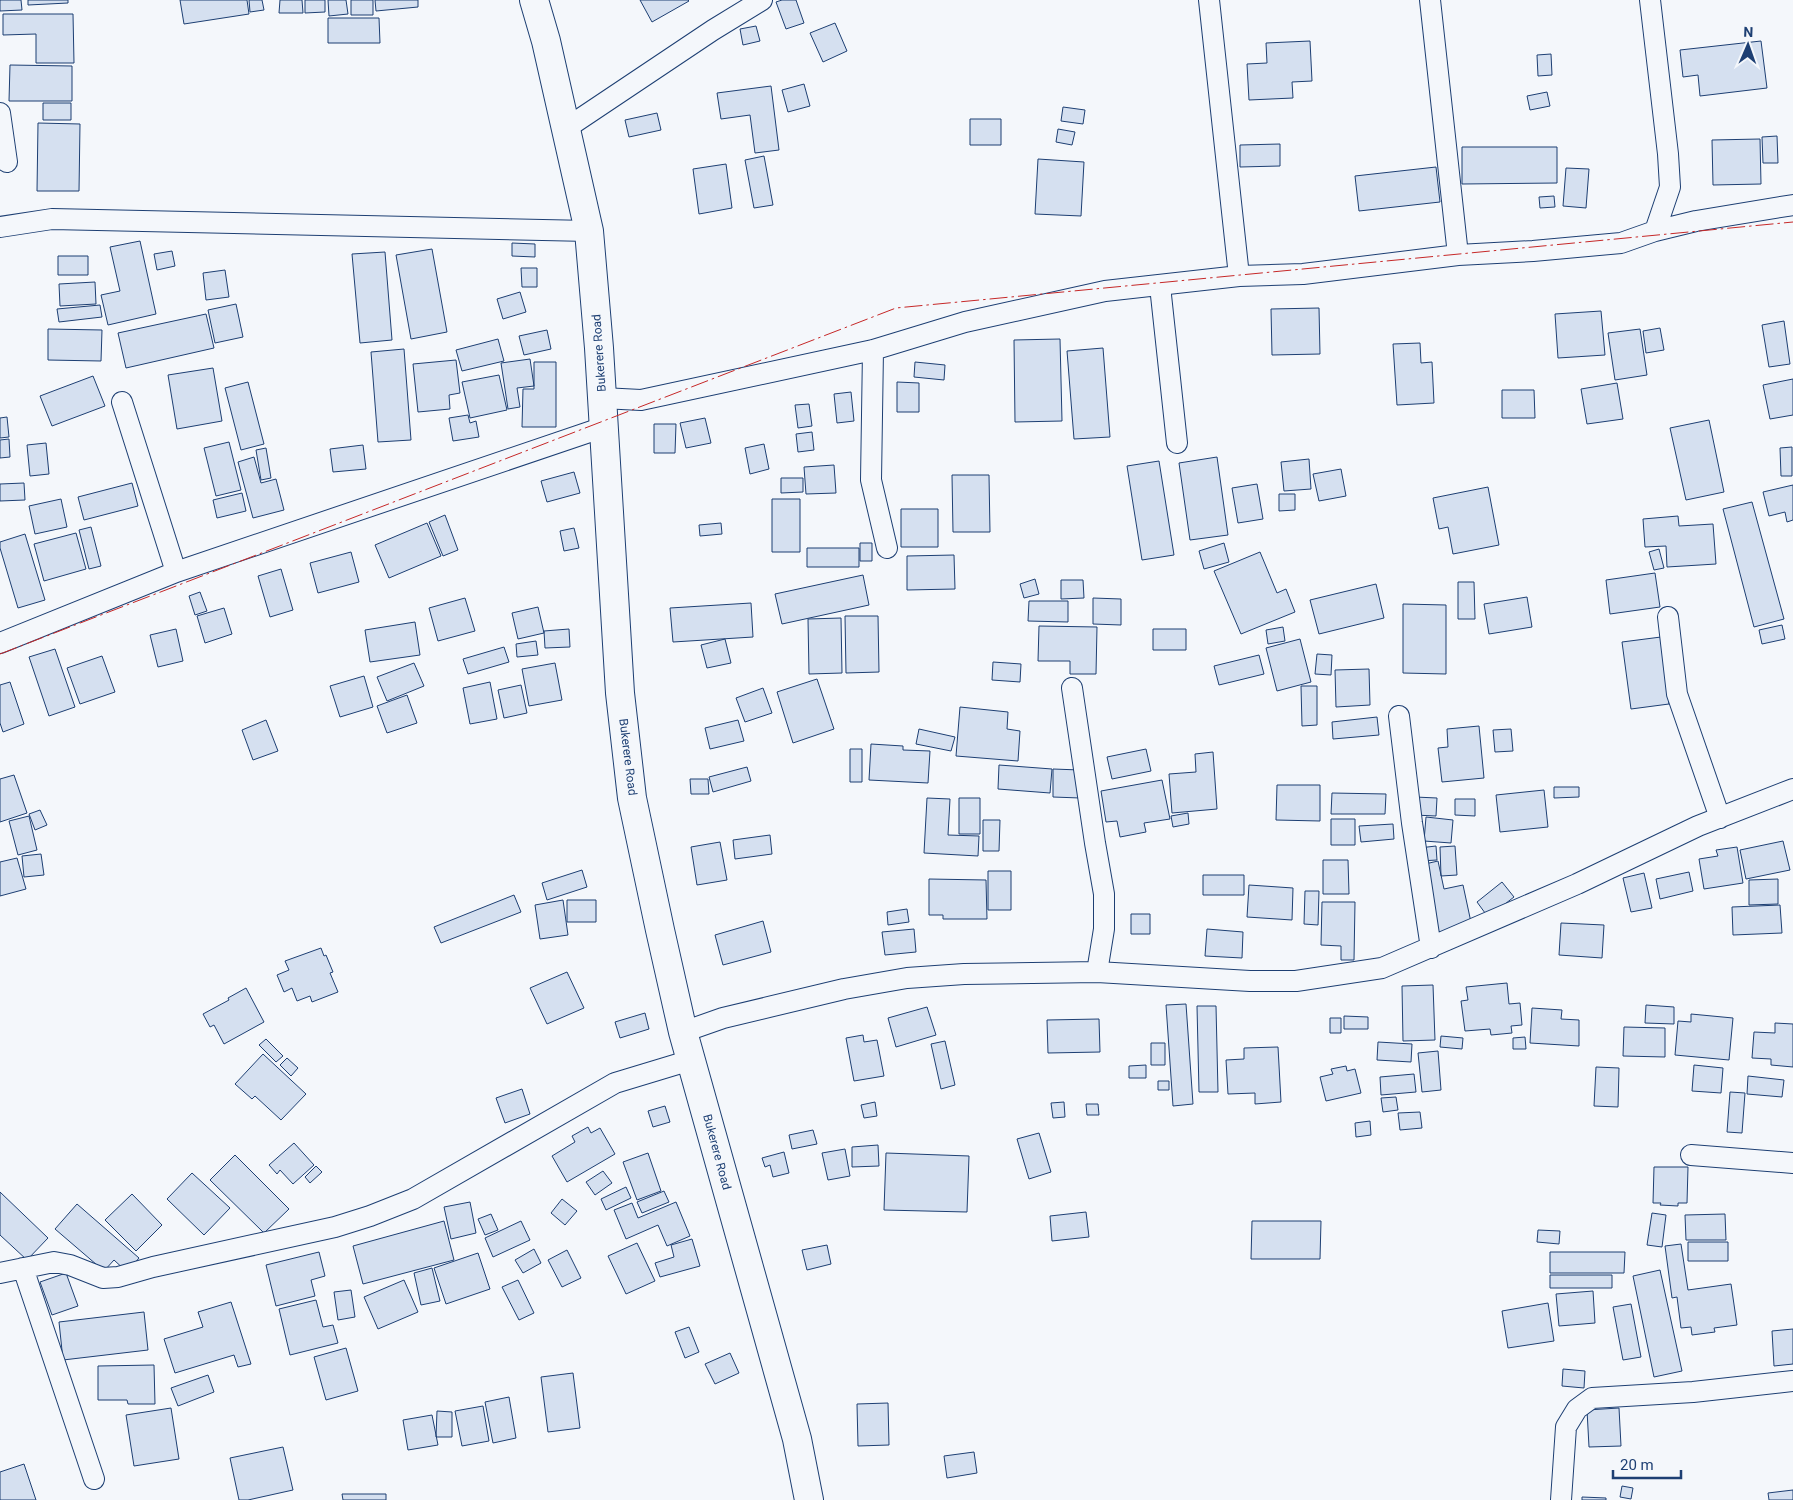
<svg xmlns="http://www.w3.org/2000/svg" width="1793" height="1500" font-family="Roboto,sans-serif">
  <rect width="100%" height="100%" fill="#f4f7fb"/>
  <!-- building -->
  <path fill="#d5e0f0" stroke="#1d3f73" d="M0 0H21L22 10 0 11Z
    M28 0H68V3L28 5Z
    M180 0H247L249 14 184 24Z
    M249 0H262L264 10 250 12Z
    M280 0H302L303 13H279Z
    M305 0H325V12L305 13Z
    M328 0H346L348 14 329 16Z
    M351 0H373V15H351Z
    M375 0H418V7L376 11Z
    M640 0H688L689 1 652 22Z
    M782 0H796L804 23 786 29 776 2Z
    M3 14H73L74 63H36V34L3 35Z
    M328 18H379L380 43H328Z
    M835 23 847 51 823 62 810 33Z
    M756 26 760 41 743 45 740 29Z
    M1310 41 1312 81 1292 82 1293 98 1249 100 1247 64 1267 63 1266 43Z
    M1761 41 1767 88 1700 96 1698 75 1683 77 1680 50Z
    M1551 54 1552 75 1538 76 1537 55Z
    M10 65 72 66V101H9Z
    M804 84 810 106 788 112 782 90Z
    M771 86 779 150 755 153 750 115 721 119 717 93Z
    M1547 92 1550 106 1530 110 1527 96Z
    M43 103H71V120H43Z
    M1063 107 1085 110 1083 124 1061 121Z
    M657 113 661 130 629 137 625 120Z
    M970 119H1001V145H970Z
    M38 123 80 124 79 191H37Z
    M1058 129 1075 132 1072 145 1056 142Z
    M1777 136 1778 163H1763L1762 137Z
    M1760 139 1761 184 1713 185 1712 140Z
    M1280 144V166L1240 167V145Z
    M1462 147H1557V183L1462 184Z
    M764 156 773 205 754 208 745 160Z
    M1038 159 1084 162 1081 216 1035 214Z
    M726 164 732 208 699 214 693 169Z
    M1436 167 1440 202 1359 211 1355 176Z
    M1566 168 1589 169 1586 208 1563 206Z
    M1554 196 1555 207 1540 208 1539 197Z
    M140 241 156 314 108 325 101 295 120 291 110 247Z
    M512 243 535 244V257L512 256Z
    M432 249 447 332 411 339 396 255Z
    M172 251 175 266 157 270 154 254Z
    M385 252 392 340 360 343 352 254Z
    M58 256H88V275H58Z
    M521 268H537V287H522Z
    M225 270 229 297 206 300 203 273Z
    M95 282 96 304 60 306 59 284Z
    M520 292 526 312 503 319 497 299Z
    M236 304 243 337 215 343 208 310Z
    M100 305 102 317 59 322 57 309Z
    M1319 308 1320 354 1272 355 1271 309Z
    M1601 311 1605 355 1558 358 1555 314Z
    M206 314 214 348 126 368 118 333Z
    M1784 321 1790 364 1769 367 1762 325Z
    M1660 328 1664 350 1646 353 1643 331Z
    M48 329 102 330 101 361 48 360Z
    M1640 329 1647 375 1615 380 1608 333Z
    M547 330 551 349 524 355 519 336Z
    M498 339 504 361 462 371 456 350Z
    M1060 339 1062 421 1015 422 1014 340Z
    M1420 343 1421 363 1432 362 1434 403 1397 405 1393 344Z
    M1103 348 1110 437 1074 439 1067 351Z
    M404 349 411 440 378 442 371 352Z
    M530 359 534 386 517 388 520 407 508 409 501 363Z
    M456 360 460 393 449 395 450 409 418 412 413 364Z
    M534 362H556V427H522L523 389H534Z
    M915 362 945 365 944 380 914 377Z
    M213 368 222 421 177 429 168 375Z
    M499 375 507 410 470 418 462 382Z
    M93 376 105 406 52 426 40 396Z
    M1793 379V415L1770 419 1763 385Z
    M248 382 264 444 241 450 225 388Z
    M897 382 919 383V412H897Z
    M1617 383 1623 419 1587 424 1581 389Z
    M1502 390H1534L1535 418H1502Z
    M851 392 854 421 837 423 834 394Z
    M809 404 812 426 798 428 795 405Z
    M468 415 470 423 476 421 479 437 453 441 449 418Z
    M7 417 9 437 0 438V418Z
    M705 418 711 443 686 448 680 423Z
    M1709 420 1724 492 1686 500 1670 428Z
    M654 424H676L675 453H654Z
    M812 432 814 450 798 452 796 434Z
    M9 439 10 457 0 458V440Z
    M229 442 241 490 216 496 204 448Z
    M46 443 49 474 30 476 27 445Z
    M764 444 769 469 750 474 745 448Z
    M363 445 366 469 333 472 330 449Z
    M1792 447V476H1781L1780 448Z
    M266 448 271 478 261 480 256 450Z
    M254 457 261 483 276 479 284 510 253 518 238 462Z
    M1217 457 1228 535 1190 540 1179 463Z
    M1309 459 1311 489 1284 491 1281 462Z
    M1159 461 1174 555 1142 560 1127 466Z
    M834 465 836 493 806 494 804 467Z
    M1341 469 1346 496 1319 501 1313 474Z
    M574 472 580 493 547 502 541 481Z
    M952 475H989L990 532H953Z
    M781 478H803V492L781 493Z
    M24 483 25 500 0 501V484Z
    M132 483 138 506 84 520 78 497Z
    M1257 484 1263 519 1238 523 1232 488Z
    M1793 485V520L1787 522 1785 512 1769 516 1763 492Z
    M1488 487 1499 545 1453 554 1448 527 1439 529 1433 498Z
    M242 493 246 511 217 518 213 500Z
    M1279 494H1295V510L1279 511Z
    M61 499 67 527 35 534 29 506Z
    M772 499H800V552H772Z
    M1752 502 1784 619 1754 627 1723 509Z
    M901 509H938V547H901Z
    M445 515 458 550 443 556 429 522Z
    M1678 516 1679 526 1713 524 1716 564 1667 567 1666 546 1645 547 1643 519Z
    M427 523 441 556 389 578 375 545Z
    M721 523 722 534 700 536 699 525Z
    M91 527 101 566 89 569 79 530Z
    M574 528 579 548 564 551 560 531Z
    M76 533 86 569 44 581 34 544Z
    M25 534 45 600 18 608 0 548V542Z
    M860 543H872V561H860Z
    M1224 543 1229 562 1204 569 1199 551Z
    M807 548H859V567H807Z
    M1659 549 1664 568 1654 570 1649 552Z
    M351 552 359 582 318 593 310 563Z
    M1260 552 1277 593 1286 589 1295 612 1241 634 1214 571Z
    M954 555 955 589 907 590V556Z
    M281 569 293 610 270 617 258 576Z
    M1655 573 1660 607 1610 614 1606 580Z
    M863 575 869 605 782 624 775 594Z
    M1035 579 1039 594 1024 598 1020 584Z
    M1061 580H1083L1084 598 1061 599Z
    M1458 582H1474L1475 619H1458Z
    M1376 584 1384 618 1319 634 1310 600Z
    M200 592 207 611 195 615 189 596Z
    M1527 597 1532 627 1489 634 1484 604Z
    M465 598 475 631 438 641 429 608Z
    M1093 598 1121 599V625L1093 624Z
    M1029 601H1068V622L1028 621Z
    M751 603 753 637 673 642 670 608Z
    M1403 604 1446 605V674L1403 673Z
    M538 607 544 633 518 639 512 613Z
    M224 608 232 634 205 643 197 616Z
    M845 616H878L879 672 846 673Z
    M841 618 842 673 809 674 808 619Z
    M415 622 420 655 370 662 365 630Z
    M1782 625 1785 639 1762 644 1759 630Z
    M1039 626 1097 627 1096 674H1070V661H1038Z
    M1283 627 1285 641 1268 644 1266 630Z
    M176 629 183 661 158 667 150 635Z
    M569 629 570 647 545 648 544 631Z
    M1153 629H1186V650H1153Z
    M1661 637 1669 704 1631 709 1622 642Z
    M725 639 731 663 707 668 701 645Z
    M1300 639 1311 682 1277 691 1266 648Z
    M536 641 538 655 517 657 516 644Z
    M504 647 509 662 468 674 463 659Z
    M55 649 75 707 49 716 29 657Z
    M1317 654 1332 655 1331 675 1315 674Z
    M1259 655 1264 674 1219 685 1214 666Z
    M102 656 115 692 80 704 67 668Z
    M993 662 1021 664 1020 682 992 680Z
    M414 663 424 686 387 701 377 677Z
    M555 663 562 700 529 706 522 669Z
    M1369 669 1370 705 1336 707 1335 670Z
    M364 676 373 707 340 717 330 686Z
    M817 679 834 729 793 743 777 692Z
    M10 682 24 724 3 732 0 723V685Z
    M490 682 497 719 470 724 463 688Z
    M521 685 527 713 504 718 498 690Z
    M1301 686H1317V725L1302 726Z
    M763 688 772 713 745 722 736 698Z
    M407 695 417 723 387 733 377 706Z
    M960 707 1008 712 1007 729 1020 731 1018 761 956 756Z
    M1377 717 1379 735 1333 739 1332 722Z
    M266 720 278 751 253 760 242 730Z
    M738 720 744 741 710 749 705 728Z
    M1479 726 1484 778 1442 782 1438 748 1448 747 1447 729Z
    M919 729 955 737 951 751 916 744Z
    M1511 729 1513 751 1495 752 1493 730Z
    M871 744 903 746V750L930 751 928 783 869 780Z
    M850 749H862V782H850Z
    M1146 749 1151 771 1112 779 1107 757Z
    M1213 752 1217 809 1172 813 1169 774 1196 772 1195 754Z
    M999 765 1052 769 1050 793 998 789Z
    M747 767 751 781 713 792 709 777Z
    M1053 769 1080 770V798L1053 797Z
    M14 775 27 813 0 822V779Z
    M690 779H708L709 794H691Z
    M1162 780 1170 819 1144 823 1146 832 1120 837 1117 821 1106 822 1101 791Z
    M1277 785H1320V821L1276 820Z
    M1554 787H1579V797L1554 798Z
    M1544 790 1548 827 1500 832 1496 795Z
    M1332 793 1386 794 1385 814H1331Z
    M1415 797 1437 798 1436 816 1414 815Z
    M927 798 950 799 948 835 979 836 978 856 924 853Z
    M959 798H980V834H959Z
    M1455 799H1475V816L1455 815Z
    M40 810 47 825 35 830 29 814Z
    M1188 813 1189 824 1173 827 1171 816Z
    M29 816 37 850 18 855 9 821Z
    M1426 817 1453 820 1451 843 1424 841Z
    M1331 819H1355V845H1331Z
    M983 820H1000L999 851H983Z
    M1393 824 1394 839 1361 842 1359 826Z
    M770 835 772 854 735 859 733 840Z
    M1783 841 1790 870 1746 879 1740 850Z
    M720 842 727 880 697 885 691 847Z
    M1436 846 1437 860 1420 861 1419 848Z
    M1455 846 1457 875 1441 876 1440 847Z
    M1737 847 1743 883 1704 889 1699 859 1718 856 1716 850Z
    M41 854 44 875 24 877 22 856Z
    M17 858 26 889 0 896V862Z
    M1323 860H1348L1349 894H1323Z
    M1438 861 1444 889 1463 885 1472 927 1439 934 1425 864Z
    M582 870 587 887 547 900 542 883Z
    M988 871H1011V910H988Z
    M1689 872 1693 891 1660 899 1656 879Z
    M1644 873 1652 908 1631 912 1623 878Z
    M1203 875H1244V895H1203Z
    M929 879 986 880 987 919H943V915H929Z
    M1778 879V904L1749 905V880Z
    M1502 882 1514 897 1488 917 1477 902Z
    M1249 885 1293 888 1292 920 1247 917Z
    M1305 891H1319L1318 925 1304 924Z
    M514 895 521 912 441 943 434 927Z
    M563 900 568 935 540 939 535 905Z
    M567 900H596V922H567Z
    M1322 902H1355L1354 960H1341V946L1321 945Z
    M1780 905 1782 933 1733 935 1732 907Z
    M907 909 909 922 888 925 887 912Z
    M1131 914H1150V934H1131Z
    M763 921 771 952 723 965 715 935Z
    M1561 923 1604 925 1602 958 1559 955Z
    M914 929 916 952 885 955 882 932Z
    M1207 929 1243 932 1242 958 1205 956Z
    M321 948 324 956 326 955 333 972 330 973 338 992 312 1002 310 996 297 1001 292 988 284 992 277 975 289 970 285 961Z
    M567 972 584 1008 547 1024 530 988Z
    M1507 983 1509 1004 1520 1003 1522 1025 1511 1026 1512 1033 1491 1035 1490 1029 1465 1031 1461 1001 1468 1000 1466 987Z
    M1433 985 1435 1040 1403 1041 1402 986Z
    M246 988 264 1022 224 1044 214 1025 210 1027 203 1014 229 1000 228 998Z
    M1186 1004 1193 1104 1173 1106 1166 1005Z
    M1646 1005 1674 1007V1024L1645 1023Z
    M1197 1006H1216L1218 1092H1199Z
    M927 1007 936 1035 896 1047 888 1018Z
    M1532 1008 1562 1010 1561 1019 1579 1020V1046L1530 1043Z
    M645 1013 649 1029 620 1038 615 1022Z
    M1691 1014 1733 1018 1729 1060 1675 1055 1678 1021 1691 1022Z
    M1344 1016 1368 1017V1029H1344Z
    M1330 1018H1341V1033H1330Z
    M1099 1019 1100 1052 1048 1053 1047 1020Z
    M1775 1023 1793 1024V1067L1771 1065V1059L1752 1058 1754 1032 1775 1033Z
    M1624 1027 1665 1028V1057L1623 1056Z
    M863 1035 864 1042 877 1040 884 1076 854 1081 846 1038Z
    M1441 1036 1463 1038 1462 1049 1440 1047Z
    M1525 1037 1526 1049H1513V1038Z
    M266 1039 283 1056 276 1062 259 1045Z
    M945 1041 955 1085 941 1089 931 1044Z
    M1378 1042 1412 1044 1411 1062 1377 1060Z
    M1151 1043H1165V1065H1151Z
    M1278 1047 1281 1102 1255 1104V1093L1228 1094 1226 1060 1244 1059V1048Z
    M1438 1051 1441 1090 1422 1092 1418 1053Z
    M263 1054 306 1094 281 1120 255 1096 252 1099 235 1084Z
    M287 1058 298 1068 291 1076 280 1065Z
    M1146 1065V1078H1129V1066Z
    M1694 1065 1723 1068 1721 1093 1692 1091Z
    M1346 1066 1347 1071 1355 1069 1361 1093 1326 1101 1320 1077 1333 1074 1331 1069Z
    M1596 1067 1619 1068 1618 1107 1594 1106Z
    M1414 1074 1416 1092 1381 1095 1380 1077Z
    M1748 1076 1784 1080 1782 1097 1747 1094Z
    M1158 1081H1169V1090H1158Z
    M522 1089 530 1114 505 1123 496 1098Z
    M1730 1092 1745 1093 1742 1133 1727 1132Z
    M1396 1097 1398 1110 1383 1112 1381 1098Z
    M875 1102 877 1116 864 1118 861 1105Z
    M1064 1102 1065 1117 1053 1118 1051 1103Z
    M1086 1104H1098L1099 1115H1087Z
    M665 1106 670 1122 653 1127 648 1111Z
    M1420 1112 1422 1128 1400 1130 1398 1113Z
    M1370 1121 1371 1135 1356 1137 1355 1123Z
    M588 1127 591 1133 600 1128 615 1154 567 1182 552 1156 575 1142 572 1136Z
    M813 1130 817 1144 792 1149 789 1135Z
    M1039 1133 1051 1172 1029 1179 1017 1139Z
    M294 1143 314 1165 293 1184 280 1170 277 1174 269 1165Z
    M878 1145 879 1166 852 1167V1147Z
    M845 1149 850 1176 828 1180 822 1153Z
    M784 1152 789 1173 773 1177 770 1165 765 1167 762 1158Z
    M648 1153 661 1191 637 1200 623 1162Z
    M886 1153 969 1156 967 1212 884 1210Z
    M235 1155 289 1209 264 1233 210 1180Z
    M316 1166 322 1172 310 1183 305 1177Z
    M1654 1167H1688L1687 1203H1678V1206L1660 1205 1661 1203H1653Z
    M603 1171 612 1183 595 1195 586 1182Z
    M192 1173 230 1208 204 1235 167 1199Z
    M626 1187 631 1198 606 1210 601 1199Z
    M664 1191 669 1202 642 1213 637 1202Z
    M0 1192 48 1238 27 1260 0 1235Z
    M132 1194 162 1225 136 1251 105 1220Z
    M562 1199 577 1211 565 1225 551 1213Z
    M470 1202 476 1233 451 1239 444 1207Z
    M676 1202 690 1236 667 1246 658 1225 626 1239 614 1210 632 1203 638 1218Z
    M77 1204 139 1258 127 1272 114 1260 104 1271 55 1229Z
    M1086 1212 1089 1237 1052 1241 1050 1216Z
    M1652 1213 1666 1215 1662 1247 1647 1245Z
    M491 1214 498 1230 485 1235 478 1219Z
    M1725 1214 1726 1240H1686L1685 1215Z
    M444 1221 454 1260 363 1284 353 1246Z
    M521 1221 530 1240 493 1257 485 1238Z
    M1252 1221H1321L1320 1259H1251Z
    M1538 1230 1560 1231 1559 1244 1537 1242Z
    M692 1239 700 1266 660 1277 655 1263 674 1257 671 1245Z
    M1688 1242H1728V1261H1688Z
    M637 1243 655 1281 626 1294 608 1256Z
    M1681 1244 1688 1290 1731 1284 1737 1325 1714 1328 1715 1332 1692 1335 1691 1327 1681 1328 1677 1297 1672 1298 1665 1246Z
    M827 1245 831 1264 807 1270 802 1250Z
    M534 1249 541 1263 523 1273 515 1260Z
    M567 1250 581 1278 562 1287 548 1260Z
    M319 1252 325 1276 311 1280 315 1296 276 1306 266 1265Z
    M1550 1252H1625L1624 1273H1550Z
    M478 1253 490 1289 446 1304 434 1268Z
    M432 1268 440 1301 421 1305 414 1273Z
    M1660 1270 1682 1371 1654 1377 1633 1276Z
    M66 1273 78 1306 52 1315 40 1282Z
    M1550 1275H1612V1288H1550Z
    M404 1280 418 1312 378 1329 364 1297Z
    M518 1280 534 1313 519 1320 502 1287Z
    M351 1290 355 1317 338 1320 334 1292Z
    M1593 1291 1595 1323 1559 1326 1556 1294Z
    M316 1300 323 1327 333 1325 338 1343 290 1355 279 1309Z
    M231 1302 251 1364 238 1367 234 1355 175 1373 164 1339 203 1327 198 1312Z
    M1548 1303 1554 1341 1508 1348 1502 1311Z
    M1631 1304 1641 1357 1623 1360 1613 1307Z
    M144 1312 148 1350 63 1360 59 1322Z
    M689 1327 699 1352 685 1358 675 1332Z
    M1793 1329V1364L1774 1366 1772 1331Z
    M346 1348 358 1391 326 1400 314 1357Z
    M730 1353 739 1373 715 1384 705 1364Z
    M154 1365 155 1404H128L127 1400H98V1366Z
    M1563 1369 1585 1371 1584 1388 1562 1386Z
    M573 1373 580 1428 548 1432 541 1377Z
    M208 1375 214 1392 178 1406 171 1388Z
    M509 1397 516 1438 493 1443 485 1402Z
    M888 1403 889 1445 858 1446 857 1404Z
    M483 1406 489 1441 462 1446 455 1411Z
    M171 1408 179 1459 134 1466 126 1415Z
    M1619 1408 1621 1446 1589 1447 1587 1410Z
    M437 1411 452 1412V1437H436Z
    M432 1415 438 1445 408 1450 403 1420Z
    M283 1447 293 1490 248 1500H239L230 1458Z
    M974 1452 977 1473 947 1478 944 1456Z
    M24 1464 36 1500H0V1472Z
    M1622 1486 1633 1488 1631 1499 1620 1497Z
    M1793 1490V1500H1769L1768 1493Z
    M342 1494H386V1500H343Z
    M1582 1497 1606 1498V1500H1582Z"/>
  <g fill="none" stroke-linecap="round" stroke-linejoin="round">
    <!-- minor casing -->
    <g stroke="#1d3f73" stroke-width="22">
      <path id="minor" d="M1209 0 1239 276
        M1430 0 1458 255
        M1650 0 1668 154 1670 187 1655 231
        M0 113 7 162
        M565 129 713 30 762 0
        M0 227 52 219 589 231
        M1160 286 1177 443
        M873 350 871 480 887 548
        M602 398 641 400 873 350 965 322 1105 291 1239 276 1303 274 1458 255 1533 251 1621 243 1655 231 1696 221 1793 205
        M122 402 176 572
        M1668 617 1677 694 1720 818
        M0 643 176 572 604 427
        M1072 688 1095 843 1104 894V929L1097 972
        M1399 716 1412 823 1431 948
        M683 1032 723 1018 844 989 907 978 964 974 1097 972 1250 981H1296L1382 968 1577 884 1698 826 1793 789
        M1691 1155 1793 1163
        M23 1268 94 1479
        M0 1273 54 1262 70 1265 103 1278 118 1277 153 1267 335 1227 370 1216 413 1199 615 1083 691 1060
        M1561 1500 1566 1427 1577 1409 1592 1398 1693 1392 1793 1381"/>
    </g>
    <!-- secondary casing -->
    <g stroke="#1d3f73" stroke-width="30">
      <path id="secondary" d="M534 0 546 41 589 231 599 348 620 693 632 798 660 930 683 1032 797 1439 809 1500"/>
    </g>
    <!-- minor -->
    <use href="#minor" stroke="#f4f7fb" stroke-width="20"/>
    <!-- secondary -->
    <use href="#secondary" stroke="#f4f7fb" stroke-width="28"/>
    <!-- power -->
    <path stroke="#c62828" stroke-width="1" stroke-dasharray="18 4 2.5 4" stroke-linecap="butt" d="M0 654 896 308 1793 222"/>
  </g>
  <g text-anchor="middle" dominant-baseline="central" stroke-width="4" stroke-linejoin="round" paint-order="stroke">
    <!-- street labels -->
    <g font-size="12" fill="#1d3f73" stroke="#f4f7fb">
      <text transform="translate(599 353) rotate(-94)">Bukerere Road</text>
      <text transform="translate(628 757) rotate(83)">Bukerere Road</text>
      <text transform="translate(717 1152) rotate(75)">Bukerere Road</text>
    </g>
  </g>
  <!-- north arrow -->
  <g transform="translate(1748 45) rotate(2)" stroke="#f4f7fb" stroke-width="4" paint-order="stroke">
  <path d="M0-4L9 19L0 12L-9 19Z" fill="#1d3f73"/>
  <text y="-8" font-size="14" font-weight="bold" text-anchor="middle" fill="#1d3f73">N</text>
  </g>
  <!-- scale -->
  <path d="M1613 1470v8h68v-8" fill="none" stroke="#1d3f73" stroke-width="2.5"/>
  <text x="1620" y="1470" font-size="15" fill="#1d3f73" stroke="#f4f7fb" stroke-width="4" paint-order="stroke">20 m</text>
</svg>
